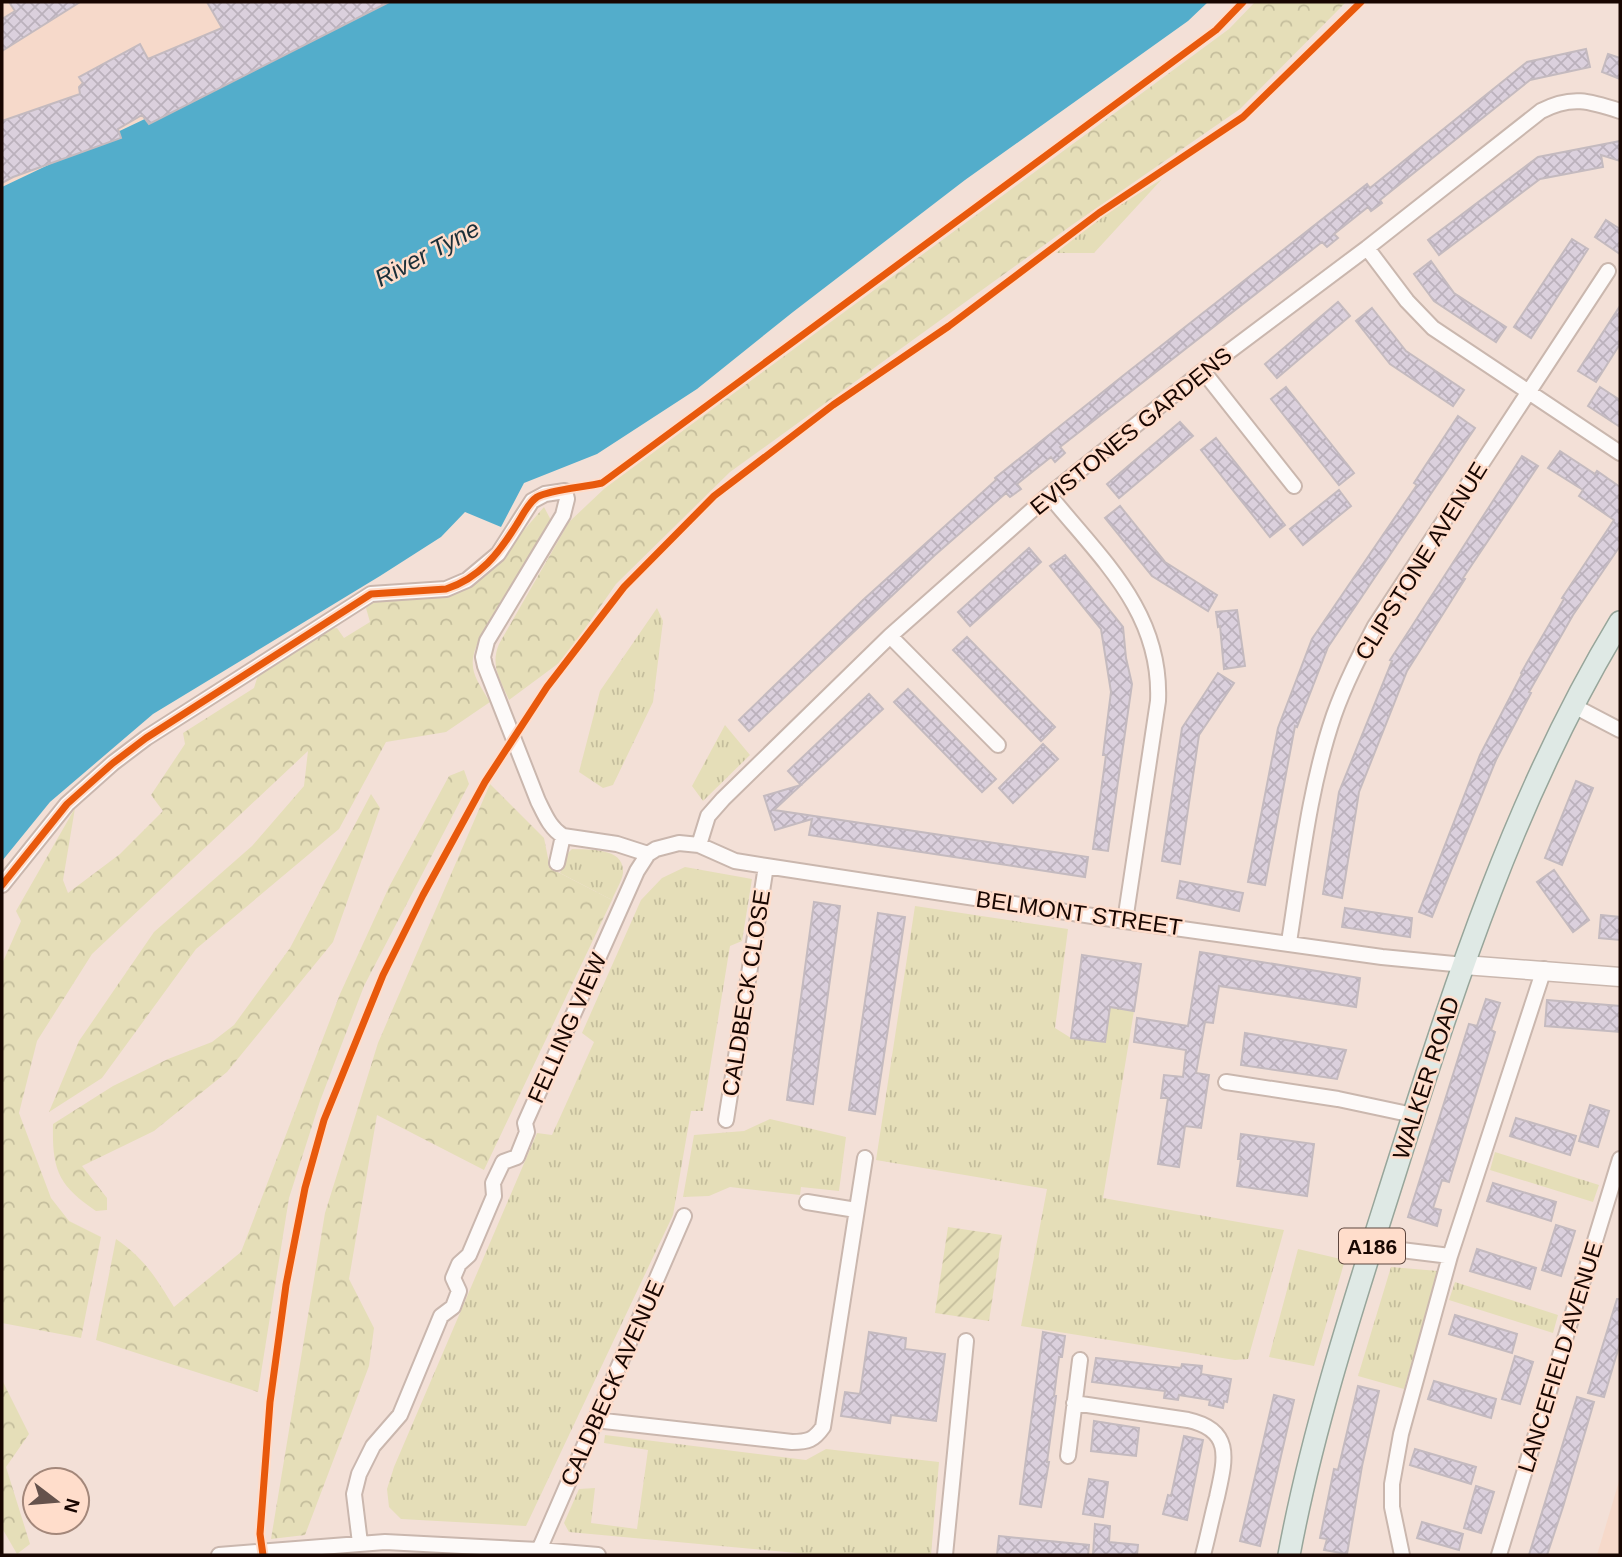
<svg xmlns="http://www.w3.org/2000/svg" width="1622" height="1557" font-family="Arial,sans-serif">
  <defs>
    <pattern id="grass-tufts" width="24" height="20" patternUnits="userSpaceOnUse" patternTransform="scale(1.75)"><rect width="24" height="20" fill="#e5deb8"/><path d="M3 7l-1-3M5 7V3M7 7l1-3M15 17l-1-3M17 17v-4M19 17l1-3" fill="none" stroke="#c4bd9c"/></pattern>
    <pattern id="forest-crowns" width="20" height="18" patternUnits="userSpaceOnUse" patternTransform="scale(1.75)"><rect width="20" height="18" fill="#e5deb8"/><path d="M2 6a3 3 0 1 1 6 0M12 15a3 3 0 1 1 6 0" fill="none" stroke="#c4bd9c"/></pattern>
    <pattern id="garden-furrows" width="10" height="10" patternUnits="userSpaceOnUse" patternTransform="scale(1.75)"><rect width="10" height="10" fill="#e5deb8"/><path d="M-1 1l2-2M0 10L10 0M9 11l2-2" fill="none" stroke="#c4bd9c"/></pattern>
    <pattern id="building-cross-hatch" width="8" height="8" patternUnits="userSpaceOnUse" patternTransform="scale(1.75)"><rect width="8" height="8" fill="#dbd0dd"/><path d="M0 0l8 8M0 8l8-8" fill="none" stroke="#bbb1bc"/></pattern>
  </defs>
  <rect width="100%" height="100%" fill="#f3e0d7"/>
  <!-- built -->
  <path fill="#f6d9ca" d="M2 2H388L2 187Z
    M1620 1478V1555H1597Z"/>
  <!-- grass -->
  <path fill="url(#grass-tufts)" d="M1162 179 1094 253H1056L1099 218Z
    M657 608 663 621 653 702 613 785 603 788 579 772 600 691Z
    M725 725 750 755 703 801 692 786Z
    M572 849C589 850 625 847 623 873 622 881 615 892 612 900L560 873 566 855Z
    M685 867 752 879 742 941 730 946 703 1111H691L673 1215 526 1526 401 1519 389 1507 387 1489 394 1467 537 1133 552 1135 594 1042 582 1033 641 900 662 878Z
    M915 906 1068 929 1055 1028 1071 1038 1104 1042 1110 1007 1134 1011 1103 1198 1284 1230 1248 1359 1235 1360 1021 1326 1047 1189 876 1160Z
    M770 1119 846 1137 839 1191 801 1187 800 1195 730 1187 709 1196 683 1197 694 1135 744 1131Z
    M1495 1152 1599 1185 1593 1202 1490 1170Z
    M1298 1249 1345 1260 1314 1366 1269 1357Z
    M1391 1267 1438 1271 1404 1389 1358 1376Z
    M1455 1282 1558 1315 1553 1333 1449 1300Z
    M605 1435 806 1460 826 1449 939 1462 931 1555H818L569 1532 564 1523 579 1489 595 1488 591 1523 637 1529 648 1450 604 1443Z"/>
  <!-- forest -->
  <path fill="url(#forest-crowns)" d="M1255 2H1346L1240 109 1072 225 730 472 616 584 563 660 509 700C500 680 490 665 499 644L569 522 605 488 1229 29Z
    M544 507 553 524 479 640C466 668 475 677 490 702L446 732 386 742 339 829 196 949 102 1078 49 1112 79 1041 154 932 252 846 304 786 308 751 92 954 37 1041 19 1113 51 1198 69 1221 101 1237 81 1338 2 1323V964L21 921 16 911 75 808 63 880 68 893 120 854 163 811 151 795 185 744 183 733 254 688 258 675 327 629 337 628 344 638 370 622 366 608 379 598 438 595 492 567Z
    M464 770 469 784 364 986 320 1101 289 1198 258 1392 96 1340 116 1239C145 1259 156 1278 174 1307L241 1252 340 994 389 887 449 776Z
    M490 784 544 838 550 868 612 900 484 1170 377 1115 349 1279 374 1328 369 1366 305 1535 271 1539 325 1213 378 1043Z
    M371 794 380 808 333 942 227 1072 154 1131 82 1166 107 1198V1210L96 1211C58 1185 52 1170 53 1124L113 1086 168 1059 212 1042 234 1025 290 948Z
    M2 1380 29 1434 6 1467 30 1544 17 1554 2 1528Z"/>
  <!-- garden -->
  <path fill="url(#garden-furrows)" d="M948 1227 1002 1235 989 1321 935 1313Z"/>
  <!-- water -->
  <path fill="#53adcb" d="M390 2H1208L1188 21 965 180 793 312 697 389 597 454 524 483 501 527 465 512 441 537 380 576 153 714 50 802 2 861V187Z"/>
  <!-- building -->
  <path fill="url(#building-cross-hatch)" stroke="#c4babf" stroke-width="2" d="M9 2H80L2 51V19L15 11Z
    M207 2H389L149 124 142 115 118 129 121 138 13 177 2 183V121L80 94 79 87 83 83 79 77 140 44 148 59 222 28Z
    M1586 49 1590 67 1530 80 1380 200 1382 203 1371 211 1368 207 1334 234 1338 238 1327 247 1322 242 1060 447 1065 453 1055 462 1051 457 1017 484 1021 489 1010 497 1006 493 935 555 749 731 739 720 863 600 996 480 995 478 1124 375 1367 184 1370 188 1527 62Z
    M1608 54 1620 58V79L1602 72Z
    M1620 141V161L1601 155 1603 167 1540 179 1439 255 1428 240 1538 157Z
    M1606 220 1620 229V254L1595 237Z
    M1572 239 1588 249 1531 338 1514 327Z
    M1431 261 1454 293 1506 327 1496 342 1434 301 1414 274Z
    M1338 302 1350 316 1277 378 1265 364Z
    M1620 306V344L1596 382 1578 371Z
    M1372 308 1406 351 1464 390 1453 406 1390 364 1356 321Z
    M1286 387 1354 473 1339 485 1271 399Z
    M1600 387 1620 400V427L1588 406Z
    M1458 416 1475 428 1328 647 1297 727 1295 726 1265 885 1248 882 1278 728 1312 639 1417 485 1414 483Z
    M1180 422 1193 436 1119 498 1107 484Z
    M1216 438 1285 525 1270 537 1201 450Z
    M1560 451 1595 474 1597 471 1620 487V546L1573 615 1529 692 1531 693 1496 760 1432 917 1419 912 1480 755 1522 674 1521 673 1564 599 1562 598 1614 520 1579 496 1583 490 1548 468Z
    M1522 456 1538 466 1463 578 1465 579 1407 671 1359 792 1342 898 1323 894 1339 792 1392 661 1390 660Z
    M1339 490 1351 506 1303 545 1290 529Z
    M1120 506 1165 562 1217 595 1208 611 1152 576 1105 518Z
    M1029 548 1041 562 970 626 958 612Z
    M1065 555 1123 627 1126 658 1132 684 1108 851 1093 849 1106 755H1103L1111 692 1101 629 1050 566Z
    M1237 610 1245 666 1224 669 1220 626 1218 627 1216 612Z
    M967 637 1055 727 1041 741 953 650Z
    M1218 673 1234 683 1199 735 1180 864 1162 861 1182 728Z
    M908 689 996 779 982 792 894 702Z
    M869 694 883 709 774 810 1088 857 1085 877 809 835 812 819 775 830 764 796 801 785 788 771Z
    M1043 744 1058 759 1013 803 999 788Z
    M1576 781 1593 788 1562 865 1545 858Z
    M1554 870 1589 920 1573 932 1537 882Z
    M1180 881 1243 893 1239 911 1177 898Z
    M814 902 840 906 813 1104 787 1100Z
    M1345 908 1412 918 1410 937 1342 927Z
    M878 913 905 917 875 1114 849 1110Z
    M1601 915 1620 917V940L1599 938Z
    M1200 952 1360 978 1356 1007 1219 986 1213 1023 1205 1022 1196 1073 1209 1075 1201 1128 1185 1126 1179 1167 1158 1164 1168 1098H1161L1164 1075 1183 1077 1186 1050 1134 1042 1137 1018 1188 1026Z
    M1082 955 1141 964 1134 1011 1110 1007 1105 1042 1071 1038Z
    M1486 999 1500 1003 1491 1030 1495 1032 1449 1182 1442 1180 1433 1208 1441 1210 1437 1226 1408 1217 1469 1024 1477 1026Z
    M1547 1000 1620 1006V1032L1545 1026Z
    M1245 1033 1346 1050 1337 1079 1241 1065Z
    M1590 1105 1609 1111 1598 1147 1579 1141Z
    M1516 1118 1576 1136 1570 1155 1510 1136Z
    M1241 1134 1314 1144 1307 1196 1237 1186 1241 1159H1238Z
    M1493 1183 1556 1202 1551 1221 1487 1201Z
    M1556 1225 1575 1231 1561 1276 1542 1270Z
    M1477 1249 1536 1268 1530 1289 1470 1271Z
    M1617 1299H1620V1343L1604 1397 1588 1393Z
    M1455 1315 1517 1334 1512 1353 1449 1334Z
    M869 1332 906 1338 905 1349 945 1354 936 1421 891 1415 890 1423 841 1416 845 1392 860 1394Z
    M1043 1332 1065 1336 1062 1357H1059L1054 1396H1056L1047 1462H1049L1041 1507 1020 1504Z
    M1515 1356 1533 1362 1520 1404 1502 1399Z
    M1096 1358 1181 1368 1182 1364 1202 1366 1201 1374 1231 1379 1227 1402 1224 1401 1223 1408 1209 1405 1210 1400 1179 1395 1178 1400 1164 1398 1165 1391 1092 1382Z
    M1434 1381 1496 1399 1491 1418 1428 1399Z
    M1358 1386 1379 1391 1362 1466 1347 1554 1324 1550 1327 1539 1320 1538 1334 1469 1338 1470Z
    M1274 1395 1294 1400 1260 1546 1240 1541Z
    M1577 1397 1594 1402 1563 1507 1547 1555H1529Z
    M1094 1421 1139 1428 1136 1456 1091 1451Z
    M1184 1436 1203 1440 1187 1520 1163 1514 1168 1495 1171 1496Z
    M1415 1449 1476 1467 1471 1484 1410 1465Z
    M1089 1479 1108 1482 1103 1517 1083 1514Z
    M1476 1486 1494 1492 1481 1533 1464 1528Z
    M1422 1522 1463 1534 1459 1550 1417 1538Z
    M1095 1524 1110 1526 1109 1542 1138 1545 1137 1555H1093Z
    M999 1536 1089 1545 1088 1555H997Z"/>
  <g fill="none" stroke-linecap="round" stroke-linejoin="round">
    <!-- minor casing -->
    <g stroke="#cab7ae" stroke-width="18">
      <path id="minor" d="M1367 248 1407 301 1433 328 1620 453
        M1203 371 1294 486
        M1049 495C1101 559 1162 612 1158 701L1125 921
        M890 636 998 745
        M1572 705 1620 730
        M699 845 708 816 723 799 890 636 1049 495 1203 371 1367 248 1541 111C1571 95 1590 101 1620 111
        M557 863 563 836
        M2 885 67 804 113 763 146 738 371 594 446 589 467 580 498 554 532 501 545 494 565 491 567 499 563 515 487 641 483 657 485 666 538 801C545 815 550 828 563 836L617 844 648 854
        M1289 942C1301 866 1309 788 1334 715 1345 684 1360 655 1375 626L1608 271
        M1226 1082 1338 1099 1413 1115
        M726 1120 766 866
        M807 1202 856 1210
        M1393 1249 1450 1256
        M1074 1403 1188 1420C1234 1430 1225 1460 1217 1497 1212 1516 1208 1536 1203 1555
        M595 1420 792 1442C808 1442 814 1440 823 1427L865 1158
        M1068 1456 1080 1360
        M360 1543 354 1494 359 1474 373 1446 400 1415 441 1316 453 1307 459 1291 453 1278 459 1264 469 1255 494 1196 493 1183 503 1162 517 1157 527 1132 525 1123 637 871 648 854 656 849 679 843 699 845 735 861 766 866 1125 921 1382 957 1464 965
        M539 1550 684 1216
        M219 1555 385 1542 539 1550 598 1555
        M945 1555 966 1341
        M1402 1555 1392 1507V1484L1401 1434 1450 1256 1544 969
        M1499 1555 1620 1159"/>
    </g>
    <!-- tertiary casing -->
    <g stroke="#cab7ae" stroke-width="21">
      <path id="tertiary" d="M1464 965 1620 977"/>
    </g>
    <!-- primary casing -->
    <g stroke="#97a59a" stroke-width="24">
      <path id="primary" d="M1289 1555C1313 1426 1355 1299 1395 1173 1455 983 1516 793 1620 622"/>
    </g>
    <!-- minor -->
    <use href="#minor" stroke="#fdfaf9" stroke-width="14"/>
    <!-- tertiary -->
    <use href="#tertiary" stroke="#fdfaf9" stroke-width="18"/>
    <!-- primary -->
    <use href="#primary" stroke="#dfe9e5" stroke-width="21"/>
    <!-- cycleway casing -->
    <g stroke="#ffddcb" stroke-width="11">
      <path id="cycleway" d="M2 885 67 804 113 763 146 738 371 594 446 589C480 578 499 553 517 524 523 515 528 503 537 497 549 490 586 487 602 483L1216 30 1243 2
        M263 1555 260 1534 270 1402 286 1285 305 1188 324 1120 383 975 423 895 485 782 547 687 624 587 714 496 833 405 949 326 1099 213 1243 117 1361 2"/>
    </g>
    <!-- cycleway -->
    <use href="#cycleway" stroke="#e8590c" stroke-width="7"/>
  </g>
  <g text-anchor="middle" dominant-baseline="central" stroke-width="5" stroke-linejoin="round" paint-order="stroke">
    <!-- shield labels -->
    <rect fill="#ffddcb" stroke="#5d463e" stroke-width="2" x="1339" y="1228.5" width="66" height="35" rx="5"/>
    <g font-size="21" font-weight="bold" fill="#180601">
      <text x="1372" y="1246">A186</text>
    </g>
    <!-- street labels -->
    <g font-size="23" fill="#180601" stroke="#ffddcb">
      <text transform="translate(1131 431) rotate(-39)">EVISTONES GARDENS</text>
      <text transform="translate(1421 561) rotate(-58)">CLIPSTONE AVENUE</text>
      <text transform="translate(1079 913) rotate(8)">BELMONT STREET</text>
      <text transform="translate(746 993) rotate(-81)">CALDBECK CLOSE</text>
      <text transform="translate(567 1028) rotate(-66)">FELLING VIEW</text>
      <text transform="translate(1426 1078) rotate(-72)">WALKER ROAD</text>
      <text transform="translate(1560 1357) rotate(-73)">LANCEFIELD AVENUE</text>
      <text transform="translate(612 1383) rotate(-66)">CALDBECK AVENUE</text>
    </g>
    <!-- water labels -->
    <g font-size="24" font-style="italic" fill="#1b2f39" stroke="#ffddcb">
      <text transform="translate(427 253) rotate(-28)">River Tyne</text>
    </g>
  </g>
  <!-- border -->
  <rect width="1622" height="1557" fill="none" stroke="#180601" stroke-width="7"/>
  <!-- north arrow -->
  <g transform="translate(56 1501) rotate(106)"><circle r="33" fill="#ffddcb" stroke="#a3877a" stroke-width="2"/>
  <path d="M0-5L12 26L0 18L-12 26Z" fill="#65524c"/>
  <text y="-10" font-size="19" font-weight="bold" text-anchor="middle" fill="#180601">N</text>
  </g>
</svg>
